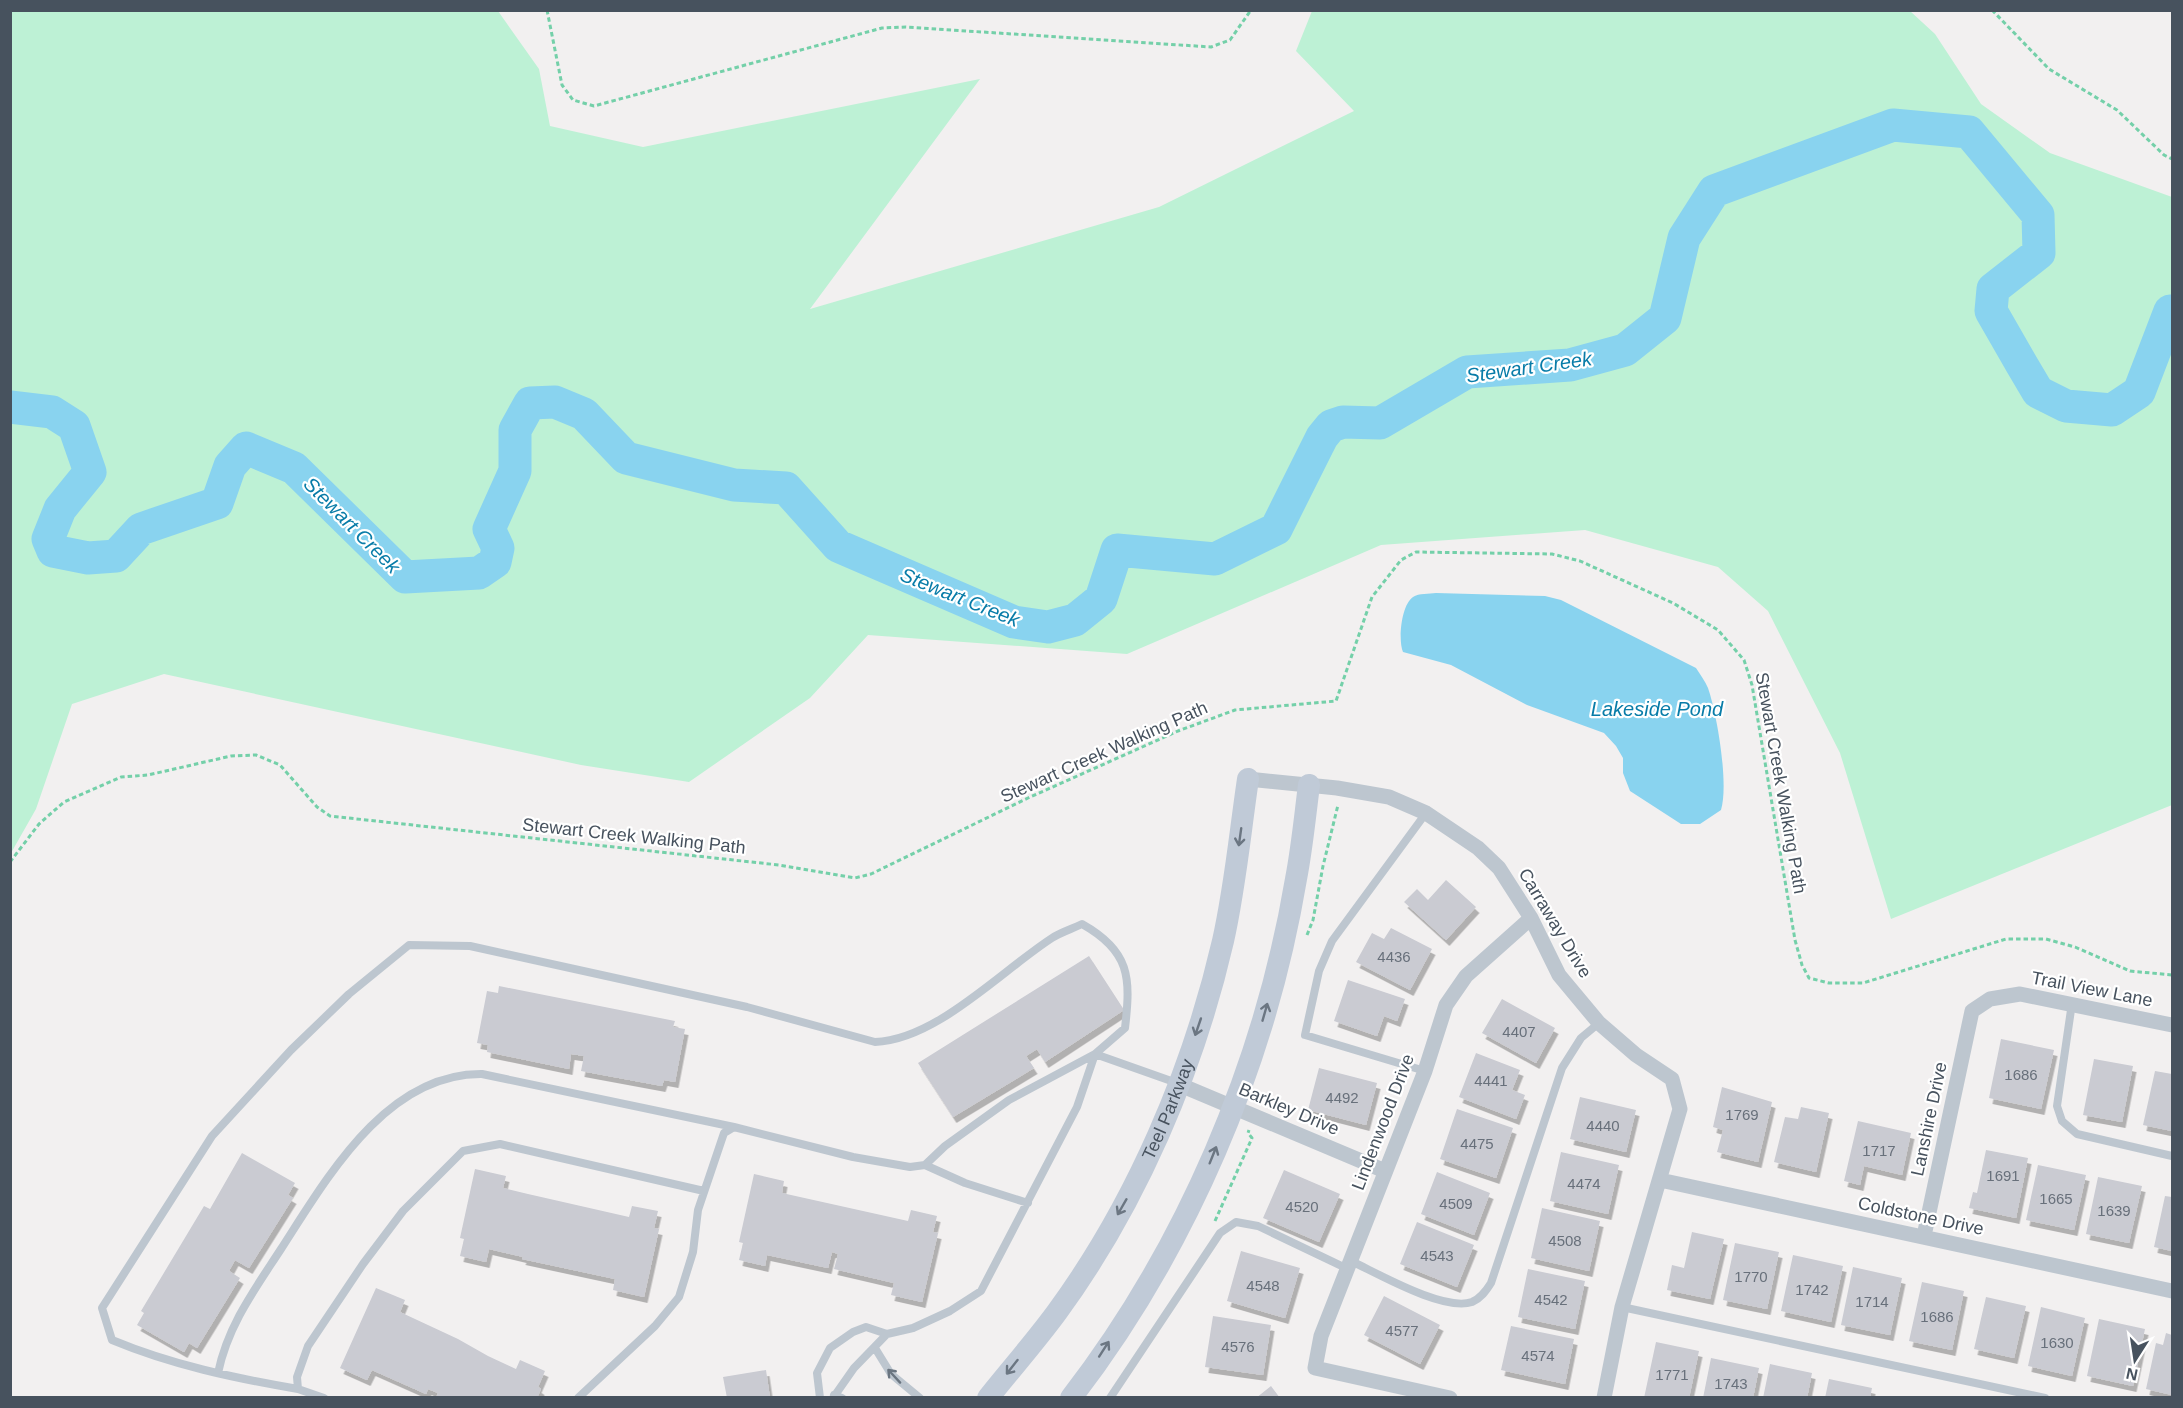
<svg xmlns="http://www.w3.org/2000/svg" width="2183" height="1408" font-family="Arial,sans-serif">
  <defs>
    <filter id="shadow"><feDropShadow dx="3.5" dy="6" stdDeviation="0" flood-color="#0004"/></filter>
  </defs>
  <rect width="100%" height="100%" fill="#f2f0f0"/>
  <!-- green -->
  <path fill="#bdf1d5" d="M11 10 498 11 539 69 550 126 643 147 980 79 810 309 1159 207 1354 111 1296 51 1312 11H1910L1935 34 1981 104 2050 153 2172 197V805L1891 919 1840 753 1768 611 1718 567 1585 530 1381 545 1127 654 868 635 810 698 689 782 581 765 164 674 72 704 36 809 11 853Z"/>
  <!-- water -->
  <path fill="#89d3ef" d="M1436 593 1545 596 1561 600 1696 668C1700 674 1705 681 1708 688 1717 714 1729 784 1721 810L1700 824H1681L1630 791 1623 773V758L1616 746 1604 733 1527 705 1451 665 1403 652C1398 641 1401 605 1413 597 1419 593 1429 594 1436 593Z"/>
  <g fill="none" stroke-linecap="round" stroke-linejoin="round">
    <!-- river -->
    <path stroke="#89d3ef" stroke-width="33" d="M10 407 52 412 74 426 90 472 60 509 48 539 53 551 88 558 116 556 141 529 217 503 230 466 246 448 294 468 405 577 479 573 495 562 498 548 489 529 515 471V430L530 403 555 402 584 414 626 458 734 485 786 488 838 546 1014 622 1048 627 1075 620 1101 599 1117 550 1215 559 1276 529 1322 437 1331 426 1343 422 1380 423 1467 372 1570 365 1625 350 1665 318 1684 238 1714 191 1893 125 1969 132 2038 215 2039 253 1993 289 1991 311 2022 365 2038 392 2066 406 2112 410 2139 392 2170 311H2172"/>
  </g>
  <!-- building -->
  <path fill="#cacbd2" filter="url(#shadow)" d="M1446 880 1476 907 1446 940 1404 902 1417 889 1428 900Z
    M1391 928 1432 949 1410 990 1356 962 1372 933 1384 939Z
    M1089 956 1124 1010 1045 1062 1037 1049 1026 1056 1034 1068 953 1117 918 1063Z
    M1348 980 1405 999 1397 1021 1384 1016 1377 1036 1334 1021Z
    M499 986 675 1021 673 1027 685 1029 675 1082 664 1080 662 1086 581 1071 584 1056 571 1054 569 1069 487 1052 488 1045 477 1043 487 991 498 993Z
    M1502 999 1555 1028 1536 1063 1482 1033Z
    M2001 1039 2054 1050 2041 1109 1989 1098Z
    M1476 1053 1520 1070 1512 1090 1525 1095 1516 1119 1459 1097Z
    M2094 1059 2133 1066 2122 1122 2083 1115Z
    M1319 1068 1377 1083 1366 1125 1308 1110Z
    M2155 1071 2172 1074V1131L2143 1125Z
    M1722 1087 1772 1102 1758 1162 1717 1152 1723 1130 1713 1127Z
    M1580 1097 1636 1110 1626 1152 1570 1139Z
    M1801 1107 1829 1113 1816 1172 1774 1162 1785 1117 1798 1119Z
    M1457 1109 1513 1128 1496 1178 1440 1159Z
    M1858 1121 1911 1133 1902 1175 1864 1166 1860 1185 1844 1181Z
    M1986 1150 2028 1158 2016 1218 1969 1208 1973 1192 1977 1193Z
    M1561 1152 1619 1165 1608 1214 1550 1201Z
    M242 1153 295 1183 288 1195 293 1198 249 1268 235 1260 229 1271 240 1278 197 1348 189 1343 184 1352 137 1325 144 1313 141 1311 204 1206 210 1209Z
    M2038 1165 2086 1175 2074 1230 2026 1220Z
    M475 1169 506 1176 503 1188 528 1194 629 1217 632 1206 658 1211 654 1228 659 1229 644 1297 613 1290 615 1279 522 1259 523 1257 489 1249 486 1262 460 1256 464 1239 460 1238Z
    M1284 1170 1340 1194 1319 1242 1263 1218Z
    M1437 1172 1490 1193 1474 1235 1421 1214Z
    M754 1174 784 1181 782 1193 908 1221 911 1210 937 1216 933 1232 938 1233 922 1302 891 1295 894 1283 834 1269 838 1254 832 1252 828 1268 767 1255 765 1266 739 1260 743 1243 739 1242Z
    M2098 1177 2142 1186 2129 1243 2086 1234Z
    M2165 1196 2172 1197V1251L2154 1247Z
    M1542 1208 1600 1221 1589 1271 1531 1258Z
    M1417 1222 1474 1245 1457 1287 1400 1264Z
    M1692 1232 1724 1239 1710 1299 1667 1290 1672 1265 1684 1268Z
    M1735 1243 1779 1252 1767 1309 1723 1300Z
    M1241 1251 1300 1268 1285 1318 1227 1301Z
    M1793 1255 1843 1266 1831 1322 1781 1311Z
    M1853 1267 1902 1278 1890 1335 1841 1325Z
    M1528 1269 1585 1281 1575 1329 1518 1317Z
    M1922 1282 1964 1291 1952 1350 1909 1341Z
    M376 1288 405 1300 400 1312 458 1339 488 1356 516 1369 520 1360 545 1371 538 1387 541 1389 537 1398H436L438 1393 428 1389 426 1394 372 1370 367 1380 340 1368Z
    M1384 1296 1440 1325 1420 1364 1364 1335Z
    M1986 1297 2026 1306 2014 1358 1974 1349Z
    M2041 1307 2085 1318 2072 1376 2028 1366Z
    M1213 1316 1271 1325 1263 1375 1205 1367Z
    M2099 1319 2145 1329 2133 1386 2087 1376Z
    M1511 1326 1574 1339 1565 1384 1501 1370Z
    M2166 1333 2172 1335V1395L2146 1389 2156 1343 2163 1345Z
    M1656 1342 1699 1351 1689 1398H1644Z
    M1711 1358 1759 1368 1753 1398H1703Z
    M1770 1364 1812 1373 1807 1398H1763Z
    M766 1370 770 1398H727L723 1377Z
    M1829 1379 1872 1388 1870 1398H1825Z
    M1271 1386 1280 1398H1256Z"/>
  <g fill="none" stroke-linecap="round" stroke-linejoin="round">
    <!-- path -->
    <path stroke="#74d0a9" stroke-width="3" stroke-dasharray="4.5 3" stroke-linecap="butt" d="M547 10 562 85 573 100 594 106 882 28 906 27 1211 47 1230 40 1251 10
      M1992 10 2049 69 2117 110 2164 155 2172 159
      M10 862 39 824 64 802 121 777 148 775 231 756 256 755 280 765 317 807 330 816 779 865 855 878 871 874 1028 798 1178 731 1235 710 1336 701 1372 597 1401 560 1416 552 1552 554 1580 561 1673 603 1718 630 1744 660 1752 685 1795 940 1802 965 1809 978 1829 983H1863L2006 939H2046L2075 947 2130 971 2172 975
      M1307 935 1313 920 1323 866 1338 805
      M1215 1221 1252 1138 1248 1133 1249 1130"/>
    <!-- lane -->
    <path stroke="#bdc6cf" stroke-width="8" d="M2072 1003 2057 1106 2062 1121 2077 1134 2172 1156
      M1425 1071 1305 1035 1319 971 1332 941 1426 813
      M925 1165 965 1183 1028 1203
      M1351 1261C1377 1273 1444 1312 1472 1302 1481 1298 1486 1291 1491 1283L1562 1068 1581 1038 1599 1023
      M1622 1307 2045 1398
      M875 1348 891 1374 920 1398
      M218 1373C228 1325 255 1289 281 1249 327 1178 386 1073 482 1074L734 1127
      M298 1389C234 1378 172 1365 112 1340L102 1308 212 1136 291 1050 349 994 409 945 470 946 747 1007 875 1042C936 1040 1001 971 1052 938 1061 932 1072 929 1082 924 1130 951 1131 977 1125 1028L1095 1054 1009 1100 945 1146 925 1165 910 1167 853 1157 734 1127 724 1133 698 1210 693 1252 679 1297 655 1326 578 1398
      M834 1395 842 1398
      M324 1398 298 1389 297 1377 308 1346 363 1264 403 1211 463 1151 500 1144 704 1191
      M820 1398 817 1373 830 1348 853 1332 866 1327 887 1334
      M833 1398 854 1368 887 1334 913 1328 950 1311 981 1291 1077 1107 1095 1054 1177 1083
      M1110 1398 1220 1233 1236 1222 1258 1226 1348 1269"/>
    <!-- street -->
    <path stroke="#bdc6cf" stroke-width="15" d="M1248 779 1337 788 1389 797 1426 813 1478 848 1499 868 1531 918 1559 975 1599 1023 1636 1055 1672 1079 1680 1109 1622 1307 1604 1398
      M1178 1084 1385 1171
      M1660 1180 2172 1291
      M1924 1236 1972 1011 1990 999 2020 994 2172 1025
      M1450 1398 1315 1368 1321 1336 1425 1071 1446 1005 1466 976 1531 918"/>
    <!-- secondary -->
    <g stroke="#c0cad7" stroke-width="22">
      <path id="s1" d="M988 1398C1011 1369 1035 1342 1057 1312 1136 1204 1193 1071 1223 941 1235 888 1240 833 1248 779"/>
      <path d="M1071 1398C1186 1249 1265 1064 1296 879 1302 848 1305 816 1309 785"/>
    </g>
  </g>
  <!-- one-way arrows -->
  <defs><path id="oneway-shaft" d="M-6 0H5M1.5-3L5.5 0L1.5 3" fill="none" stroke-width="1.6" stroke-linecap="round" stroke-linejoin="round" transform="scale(1.5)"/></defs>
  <g stroke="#6b7682">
    <use href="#oneway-shaft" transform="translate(1240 837) rotate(98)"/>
    <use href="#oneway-shaft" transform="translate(1265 1012) rotate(-74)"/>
    <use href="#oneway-shaft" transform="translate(1198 1027) rotate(109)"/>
    <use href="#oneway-shaft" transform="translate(1213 1155) rotate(-68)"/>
    <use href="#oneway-shaft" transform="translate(1122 1207) rotate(120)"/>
    <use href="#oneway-shaft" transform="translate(1104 1349) rotate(-57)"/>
    <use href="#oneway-shaft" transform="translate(1012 1367) rotate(128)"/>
  </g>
  <use stroke="#6a7580" href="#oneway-shaft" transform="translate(894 1376) rotate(-133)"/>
  <g text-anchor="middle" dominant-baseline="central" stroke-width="4.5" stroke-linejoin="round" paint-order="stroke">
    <!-- number labels -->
    <g font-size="15" fill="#68707b">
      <text x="1394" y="956">4436</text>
      <text x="1519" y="1031">4407</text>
      <text x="2021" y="1074">1686</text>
      <text x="1491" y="1080">4441</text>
      <text x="1342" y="1097">4492</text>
      <text x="1742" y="1114">1769</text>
      <text x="1603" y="1125">4440</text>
      <text x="1477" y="1143">4475</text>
      <text x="1879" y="1150">1717</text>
      <text x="2003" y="1175">1691</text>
      <text x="1584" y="1183">4474</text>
      <text x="2056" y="1198">1665</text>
      <text x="1456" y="1203">4509</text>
      <text x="1302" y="1206">4520</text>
      <text x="2114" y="1210">1639</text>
      <text x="1565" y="1240">4508</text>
      <text x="1437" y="1255">4543</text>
      <text x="1751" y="1276">1770</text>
      <text x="1263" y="1285">4548</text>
      <text x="1812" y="1289">1742</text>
      <text x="1551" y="1299">4542</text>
      <text x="1872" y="1301">1714</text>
      <text x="1937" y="1316">1686</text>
      <text x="1402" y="1330">4577</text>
      <text x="2057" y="1342">1630</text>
      <text x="1238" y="1346">4576</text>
      <text x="1538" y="1355">4574</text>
      <text x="1672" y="1374">1771</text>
      <text x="1731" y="1383">1743</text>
    </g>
    <!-- street labels -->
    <g font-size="18" fill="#47525e" stroke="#fff">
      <text transform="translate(1104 752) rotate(-24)">Stewart Creek Walking Path</text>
      <text transform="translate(1781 783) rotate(80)">Stewart Creek Walking Path</text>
      <text transform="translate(634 836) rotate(6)">Stewart Creek Walking Path</text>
      <text transform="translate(1555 923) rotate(59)">Carraway Drive</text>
      <text transform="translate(2092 989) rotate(11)">Trail View Lane</text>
      <text stroke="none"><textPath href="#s1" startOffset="342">Teel Parkway</textPath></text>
      <text transform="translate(1289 1109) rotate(23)">Barkley Drive</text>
      <text transform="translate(1929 1119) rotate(-78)">Lanshire Drive</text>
      <text transform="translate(1383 1122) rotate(-69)">Lindenwood Drive</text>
      <text transform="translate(1921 1216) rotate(12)">Coldstone Drive</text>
    </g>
    <!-- water labels -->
    <g font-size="20" font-style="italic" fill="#087ca8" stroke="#fff">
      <text transform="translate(1529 367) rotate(-8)">Stewart Creek</text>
      <text transform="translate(352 525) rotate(45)">Stewart Creek</text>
      <text transform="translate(960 597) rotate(22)">Stewart Creek</text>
      <text x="1657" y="709">Lakeside Pond</text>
    </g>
  </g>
  <!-- border -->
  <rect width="2183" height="1408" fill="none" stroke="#47525e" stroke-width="24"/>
  <!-- north arrow -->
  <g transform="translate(2135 1360) rotate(192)" stroke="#ffffff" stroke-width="4.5" paint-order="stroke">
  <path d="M0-4.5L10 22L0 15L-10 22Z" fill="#47525e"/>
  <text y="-9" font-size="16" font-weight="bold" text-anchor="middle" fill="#47525e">N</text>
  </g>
</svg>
